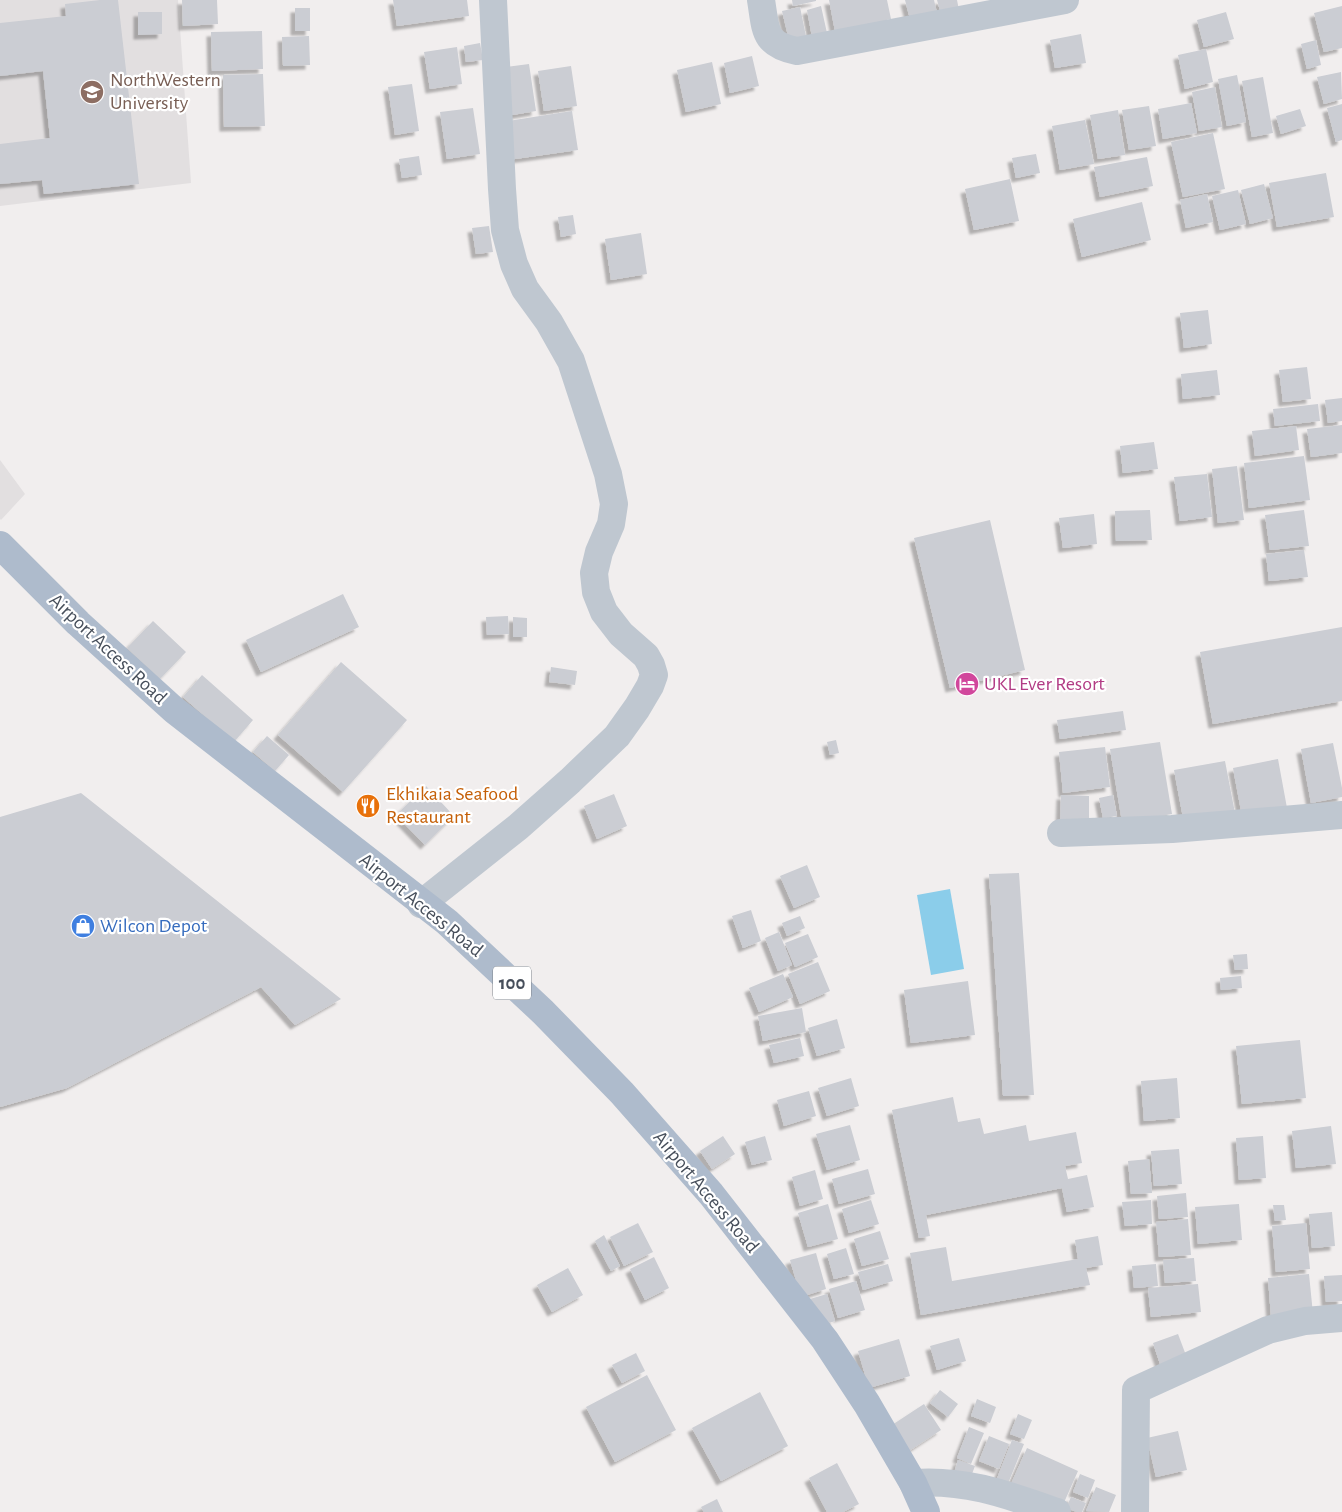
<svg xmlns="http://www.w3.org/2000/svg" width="1342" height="1512" font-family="'Alegreya Sans',sans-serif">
  <defs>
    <filter id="shadow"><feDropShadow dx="-4.5" dy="4.5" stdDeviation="1" flood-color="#0004"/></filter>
  </defs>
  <rect width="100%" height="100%" fill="#f1eeee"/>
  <!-- education -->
  <path fill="#e2dfe0" d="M0 0H178L191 183 0 206Z
    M0 460 25 494 1 520 0 519Z"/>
  <!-- water -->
  <path fill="#8bcdea" d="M950 889 964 969 931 975 917 895Z"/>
  <!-- building -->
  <path fill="#cbcdd3" filter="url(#shadow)" d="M100 0H118L139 184 44 194 42 180 0 184V144L50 138 43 71 0 76V23L66 16 65 4Z
    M182 0H217L218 24 183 26Z
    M393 0H467L469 16 397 26Z
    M792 0H816V1L793 6Z
    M829 0H887L891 19 835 31Z
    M905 0H934L937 13 910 19Z
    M937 0H957L959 10 941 14Z
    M821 6 827 33 812 37 807 10Z
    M1342 6V48L1324 52 1314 13Z
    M800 7 807 41 790 44 782 11Z
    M295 8H310V31H295Z
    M138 12H162V34L138 35Z
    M1226 12 1234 39 1204 47 1197 20Z
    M262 31 263 69 212 71 211 32Z
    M1081 34 1086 63 1055 68 1050 40Z
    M309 36 310 65 283 66 282 37Z
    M1316 40 1321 65 1307 69 1301 44Z
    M480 43 483 60 466 62 464 46Z
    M457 47 462 84 430 89 424 52Z
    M1206 49 1213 82 1185 89 1178 55Z
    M752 56 759 86 730 93 724 63Z
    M712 62 721 104 686 112 677 70Z
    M529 64 536 111 506 116 499 68Z
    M571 66 577 106 544 111 538 71Z
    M1341 72 1342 99 1324 104 1317 77Z
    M263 74 265 126 224 127 223 75Z
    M1237 75 1246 122 1227 126 1218 79Z
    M1263 77 1273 133 1252 137 1242 81Z
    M412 84 419 131 395 135 388 87Z
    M1215 87 1222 127 1199 131 1192 92Z
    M1191 103 1197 133 1163 139 1158 109Z
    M1342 104V140L1336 142 1327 108Z
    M1149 106 1156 146 1129 150 1122 110Z
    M473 108 480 154 447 159 440 112Z
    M1300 109 1306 126 1281 134 1276 116Z
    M1118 110 1125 155 1098 159 1090 115Z
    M572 111 578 150 508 160 502 122Z
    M1085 120 1094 164 1060 170 1052 126Z
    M1213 133 1225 189 1183 197 1171 142Z
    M1036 154 1040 173 1016 178 1012 158Z
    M419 156 422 175 402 178 399 159Z
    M1147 157 1153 186 1100 197 1094 167Z
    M1326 173 1334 217 1277 227 1269 183Z
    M1010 179 1019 221 974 230 965 189Z
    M1264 184 1273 218 1250 224 1241 190Z
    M1238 190 1246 224 1220 230 1212 196Z
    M1207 194 1213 222 1186 228 1180 200Z
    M1142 202 1151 240 1082 257 1073 219Z
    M573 215 576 234 561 237 558 217Z
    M489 226 493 252 476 254 472 228Z
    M641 233 647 274 611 280 605 239Z
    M1208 310 1212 344 1184 348 1180 313Z
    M1307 367 1311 399 1283 402 1279 370Z
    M1217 370 1220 395 1183 399 1181 374Z
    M1342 398V421L1328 423 1325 400Z
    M1318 404 1320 421 1275 426 1273 409Z
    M1342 425V453L1311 457 1307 429Z
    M1296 426 1299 450 1255 456 1252 431Z
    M1154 442 1158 469 1123 473 1120 446Z
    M1304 456 1310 500 1249 508 1244 463Z
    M1237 466 1244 520 1218 523 1212 469Z
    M1207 474 1212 517 1180 521 1174 477Z
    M1150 510 1152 540 1116 541 1115 511Z
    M1304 510 1309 546 1270 550 1265 515Z
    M1094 514 1097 544 1063 548 1059 518Z
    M990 520 1025 670 950 688 914 538Z
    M1304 550 1308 577 1269 581 1266 554Z
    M343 594 359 627 261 672 246 640Z
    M508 616 509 634 487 635 486 617Z
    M513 617 527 618V637H513Z
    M153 621 186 652 160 679 127 648Z
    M1342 627V701L1213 724 1200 652Z
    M341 662 407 720 343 792 278 735Z
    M551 667 577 671 575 685 549 682Z
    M202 675 253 720 234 742 183 697Z
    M1123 711 1126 730 1060 739 1057 720Z
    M267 736 289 755 275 771 253 752Z
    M836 740 839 753 830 755 827 742Z
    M1160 742 1172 814 1122 822 1110 749Z
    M1333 743 1342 788V797L1311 803 1301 749Z
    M1105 747 1110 787 1063 793 1059 752Z
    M1278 759 1287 808 1242 816 1233 768Z
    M1225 761 1235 813 1184 823 1174 770Z
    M426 786 454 816 425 845 396 815Z
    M81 793 341 999 295 1025 261 987 67 1088 0 1107V817Z
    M614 794 627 826 597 839 584 806Z
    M1061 795 1089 796V824L1060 823Z
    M1113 795 1117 816 1103 818 1099 798Z
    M807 865 820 897 794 908 780 876Z
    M1019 873 1034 1095 1003 1096 989 874Z
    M751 910 761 941 743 948 732 916Z
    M800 916 805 928 787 936 782 923Z
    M779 932 792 965 778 971 765 938Z
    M808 934 818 957 795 967 785 943Z
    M1247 954 1248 969 1235 970 1233 955Z
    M818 962 830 991 800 1004 788 974Z
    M783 974 793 997 759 1012 749 988Z
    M1241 976 1242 988 1221 990 1220 978Z
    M968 981 975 1035 911 1043 904 990Z
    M802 1008 806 1032 763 1041 758 1016Z
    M837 1019 845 1048 817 1056 808 1028Z
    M800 1038 804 1056 774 1063 769 1045Z
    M1300 1040 1306 1098 1242 1104 1236 1046Z
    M851 1078 859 1106 827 1116 818 1088Z
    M1177 1078 1180 1118 1144 1121 1141 1081Z
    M809 1091 816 1116 784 1126 777 1100Z
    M953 1097 958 1122 980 1118 984 1134 1026 1125 1029 1141 1076 1132 1082 1163 1065 1166 1068 1179 1087 1175 1094 1207 1067 1212 1062 1188 926 1215 930 1236 919 1238 892 1110Z
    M850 1125 860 1160 827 1170 816 1134Z
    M1331 1126 1336 1164 1296 1168 1292 1131Z
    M723 1136 735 1154 712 1169 700 1151Z
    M765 1136 772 1160 752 1165 745 1142Z
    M1263 1136 1266 1178 1239 1180 1236 1138Z
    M1179 1149 1182 1184 1154 1186 1151 1151Z
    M1149 1159 1152 1193 1131 1194 1128 1161Z
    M868 1169 875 1194 839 1204 832 1179Z
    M815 1170 823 1199 800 1206 792 1177Z
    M1186 1193 1188 1217 1159 1219 1157 1196Z
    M871 1200 879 1224 849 1233 842 1209Z
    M1151 1200 1152 1224 1125 1226 1122 1202Z
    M828 1204 838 1239 808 1247 798 1213Z
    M1239 1204 1242 1240 1198 1244 1195 1207Z
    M1273 1205H1284L1286 1220 1275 1221Z
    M1332 1212 1335 1246 1312 1248 1309 1214Z
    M1188 1219 1191 1255 1159 1257 1156 1222Z
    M638 1223 653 1252 624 1266 610 1237Z
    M1306 1223 1310 1269 1276 1272 1272 1226Z
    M880 1231 889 1259 862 1266 854 1239Z
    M604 1235 620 1266 611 1271 595 1241Z
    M1098 1236 1103 1265 1086 1268 1090 1285 921 1315 910 1253 946 1247 952 1281 1078 1259 1075 1240Z
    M846 1248 854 1274 834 1279 827 1254Z
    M816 1253 826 1289 801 1297 790 1260Z
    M654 1257 669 1288 645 1300 630 1269Z
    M1194 1258 1196 1281 1165 1283 1163 1260Z
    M888 1264 893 1281 863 1290 858 1272Z
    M1156 1264 1158 1286 1134 1288 1132 1266Z
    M568 1268 583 1295 552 1312 537 1285Z
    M1309 1274 1313 1314 1271 1317 1268 1278Z
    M1342 1275V1301L1326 1302 1324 1276Z
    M856 1281 865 1310 838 1318 829 1289Z
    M1198 1284 1201 1312 1151 1317 1148 1288Z
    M827 1294 835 1321 823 1325 803 1301Z
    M1178 1334 1187 1358 1161 1367 1153 1343Z
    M959 1338 966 1361 937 1370 930 1346Z
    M899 1339 910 1376 869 1388 858 1351Z
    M636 1353 645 1371 622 1383 612 1365Z
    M647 1375 676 1430 615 1462 586 1407Z
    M940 1390 958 1404 948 1417 930 1403Z
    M760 1392 788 1446 721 1481 692 1428Z
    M977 1399 996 1407 990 1423 971 1416Z
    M924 1404 941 1430 909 1451 892 1425Z
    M1018 1414 1032 1420 1024 1439 1010 1434Z
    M969 1427 984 1433 971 1464 957 1458Z
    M1178 1431 1187 1470 1156 1477 1147 1438Z
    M989 1436 1009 1444 999 1469 979 1461Z
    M1012 1440 1024 1444 1007 1486 996 1481Z
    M1027 1448 1078 1471 1062 1507 1011 1484Z
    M958 1460 975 1466 970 1479 954 1473Z
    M837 1463 859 1504 843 1512H827L809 1478Z
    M1080 1474 1095 1480 1088 1498 1073 1492Z
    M1096 1487 1116 1495 1109 1512 1086 1511Z
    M1071 1497 1086 1503 1082 1512H1077L1066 1508Z
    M717 1499 723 1512H704L701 1507Z"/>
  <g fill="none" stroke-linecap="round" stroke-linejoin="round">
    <!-- minor -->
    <path stroke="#bfc7d0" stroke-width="28" d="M761 0C766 30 763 44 797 51L1065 0
      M1061 833 1172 829 1342 815
      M421 904 518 827 570 781 617 736 637 708 650 686 654 675 651 665 646 656 621 634 604 612 596 592 594 573 599 552 611 524 614 504 608 474 571 361 549 322 525 289 514 264 505 230 502 189 493 0
      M1135 1512 1136 1390 1268 1330 1305 1321 1342 1318"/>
    <!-- tertiary -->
    <path stroke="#bfc7d0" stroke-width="28" d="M913 1483C966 1479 1008 1495 1057 1512"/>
    <!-- primary -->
    <path stroke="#aebbcc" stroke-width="28" d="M0 545 78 623 174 710 447 922 543 1012 622 1093 711 1194 825 1340 867 1404 913 1483 926 1512"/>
  </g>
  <!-- icons -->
  <defs>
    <g id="university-disc" transform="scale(1.25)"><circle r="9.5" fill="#8d6e63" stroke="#fff"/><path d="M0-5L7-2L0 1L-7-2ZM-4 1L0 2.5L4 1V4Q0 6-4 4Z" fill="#fff"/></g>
    <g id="hotel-disc" transform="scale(1.25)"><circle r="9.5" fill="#d1479c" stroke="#fff"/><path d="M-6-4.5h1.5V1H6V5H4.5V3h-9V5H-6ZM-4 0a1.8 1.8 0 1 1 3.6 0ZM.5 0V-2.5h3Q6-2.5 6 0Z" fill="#fff"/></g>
    <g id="restaurant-disc" transform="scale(1.25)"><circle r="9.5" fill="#e8710a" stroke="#fff"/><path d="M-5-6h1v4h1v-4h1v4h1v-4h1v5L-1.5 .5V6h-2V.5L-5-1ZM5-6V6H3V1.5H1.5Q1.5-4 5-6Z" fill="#fff"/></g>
    <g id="shop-disc" transform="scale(1.25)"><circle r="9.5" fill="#3f7fe0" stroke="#fff"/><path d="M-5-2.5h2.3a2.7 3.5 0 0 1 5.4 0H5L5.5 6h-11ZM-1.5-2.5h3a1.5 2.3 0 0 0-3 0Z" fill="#fff"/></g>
  </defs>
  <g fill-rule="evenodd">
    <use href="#university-disc" x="92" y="92"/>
    <use href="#hotel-disc" x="967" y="684"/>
    <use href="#restaurant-disc" x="368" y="806"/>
    <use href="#shop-disc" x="83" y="926"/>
  </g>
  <g text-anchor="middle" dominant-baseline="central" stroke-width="4.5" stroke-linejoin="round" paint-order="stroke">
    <!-- shield labels -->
    <rect fill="#fff" stroke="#7e848c" stroke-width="1" x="493" y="966.5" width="38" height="33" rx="4"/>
    <g font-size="19" font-weight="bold" fill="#474f5b">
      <text x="512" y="983">100</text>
    </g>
    <!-- education labels -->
    <g font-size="20" fill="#785e54" stroke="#fff" text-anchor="start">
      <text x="110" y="80">NorthWestern<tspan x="110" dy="23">University</tspan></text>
    </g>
    <!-- street labels -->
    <g font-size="20" fill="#474f5b" stroke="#fff">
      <text transform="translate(108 649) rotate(43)">Airport Access Road</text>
      <text transform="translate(421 905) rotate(39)">Airport Access Road</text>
      <text transform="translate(706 1192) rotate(50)">Airport Access Road</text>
    </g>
    <!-- hotel labels -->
    <g font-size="20" fill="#b23c85" stroke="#fff" text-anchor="start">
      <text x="984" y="684">UKL Ever Resort</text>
    </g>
    <!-- food labels -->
    <g font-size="20" fill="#c56008" stroke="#fff" text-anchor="start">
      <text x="386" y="794">Ekhikaia Seafood<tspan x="386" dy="23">Restaurant</tspan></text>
    </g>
    <!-- shop labels -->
    <g font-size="20" fill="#366cbe" stroke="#fff" text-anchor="start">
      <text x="100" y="926">Wilcon Depot</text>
    </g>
  </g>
</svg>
